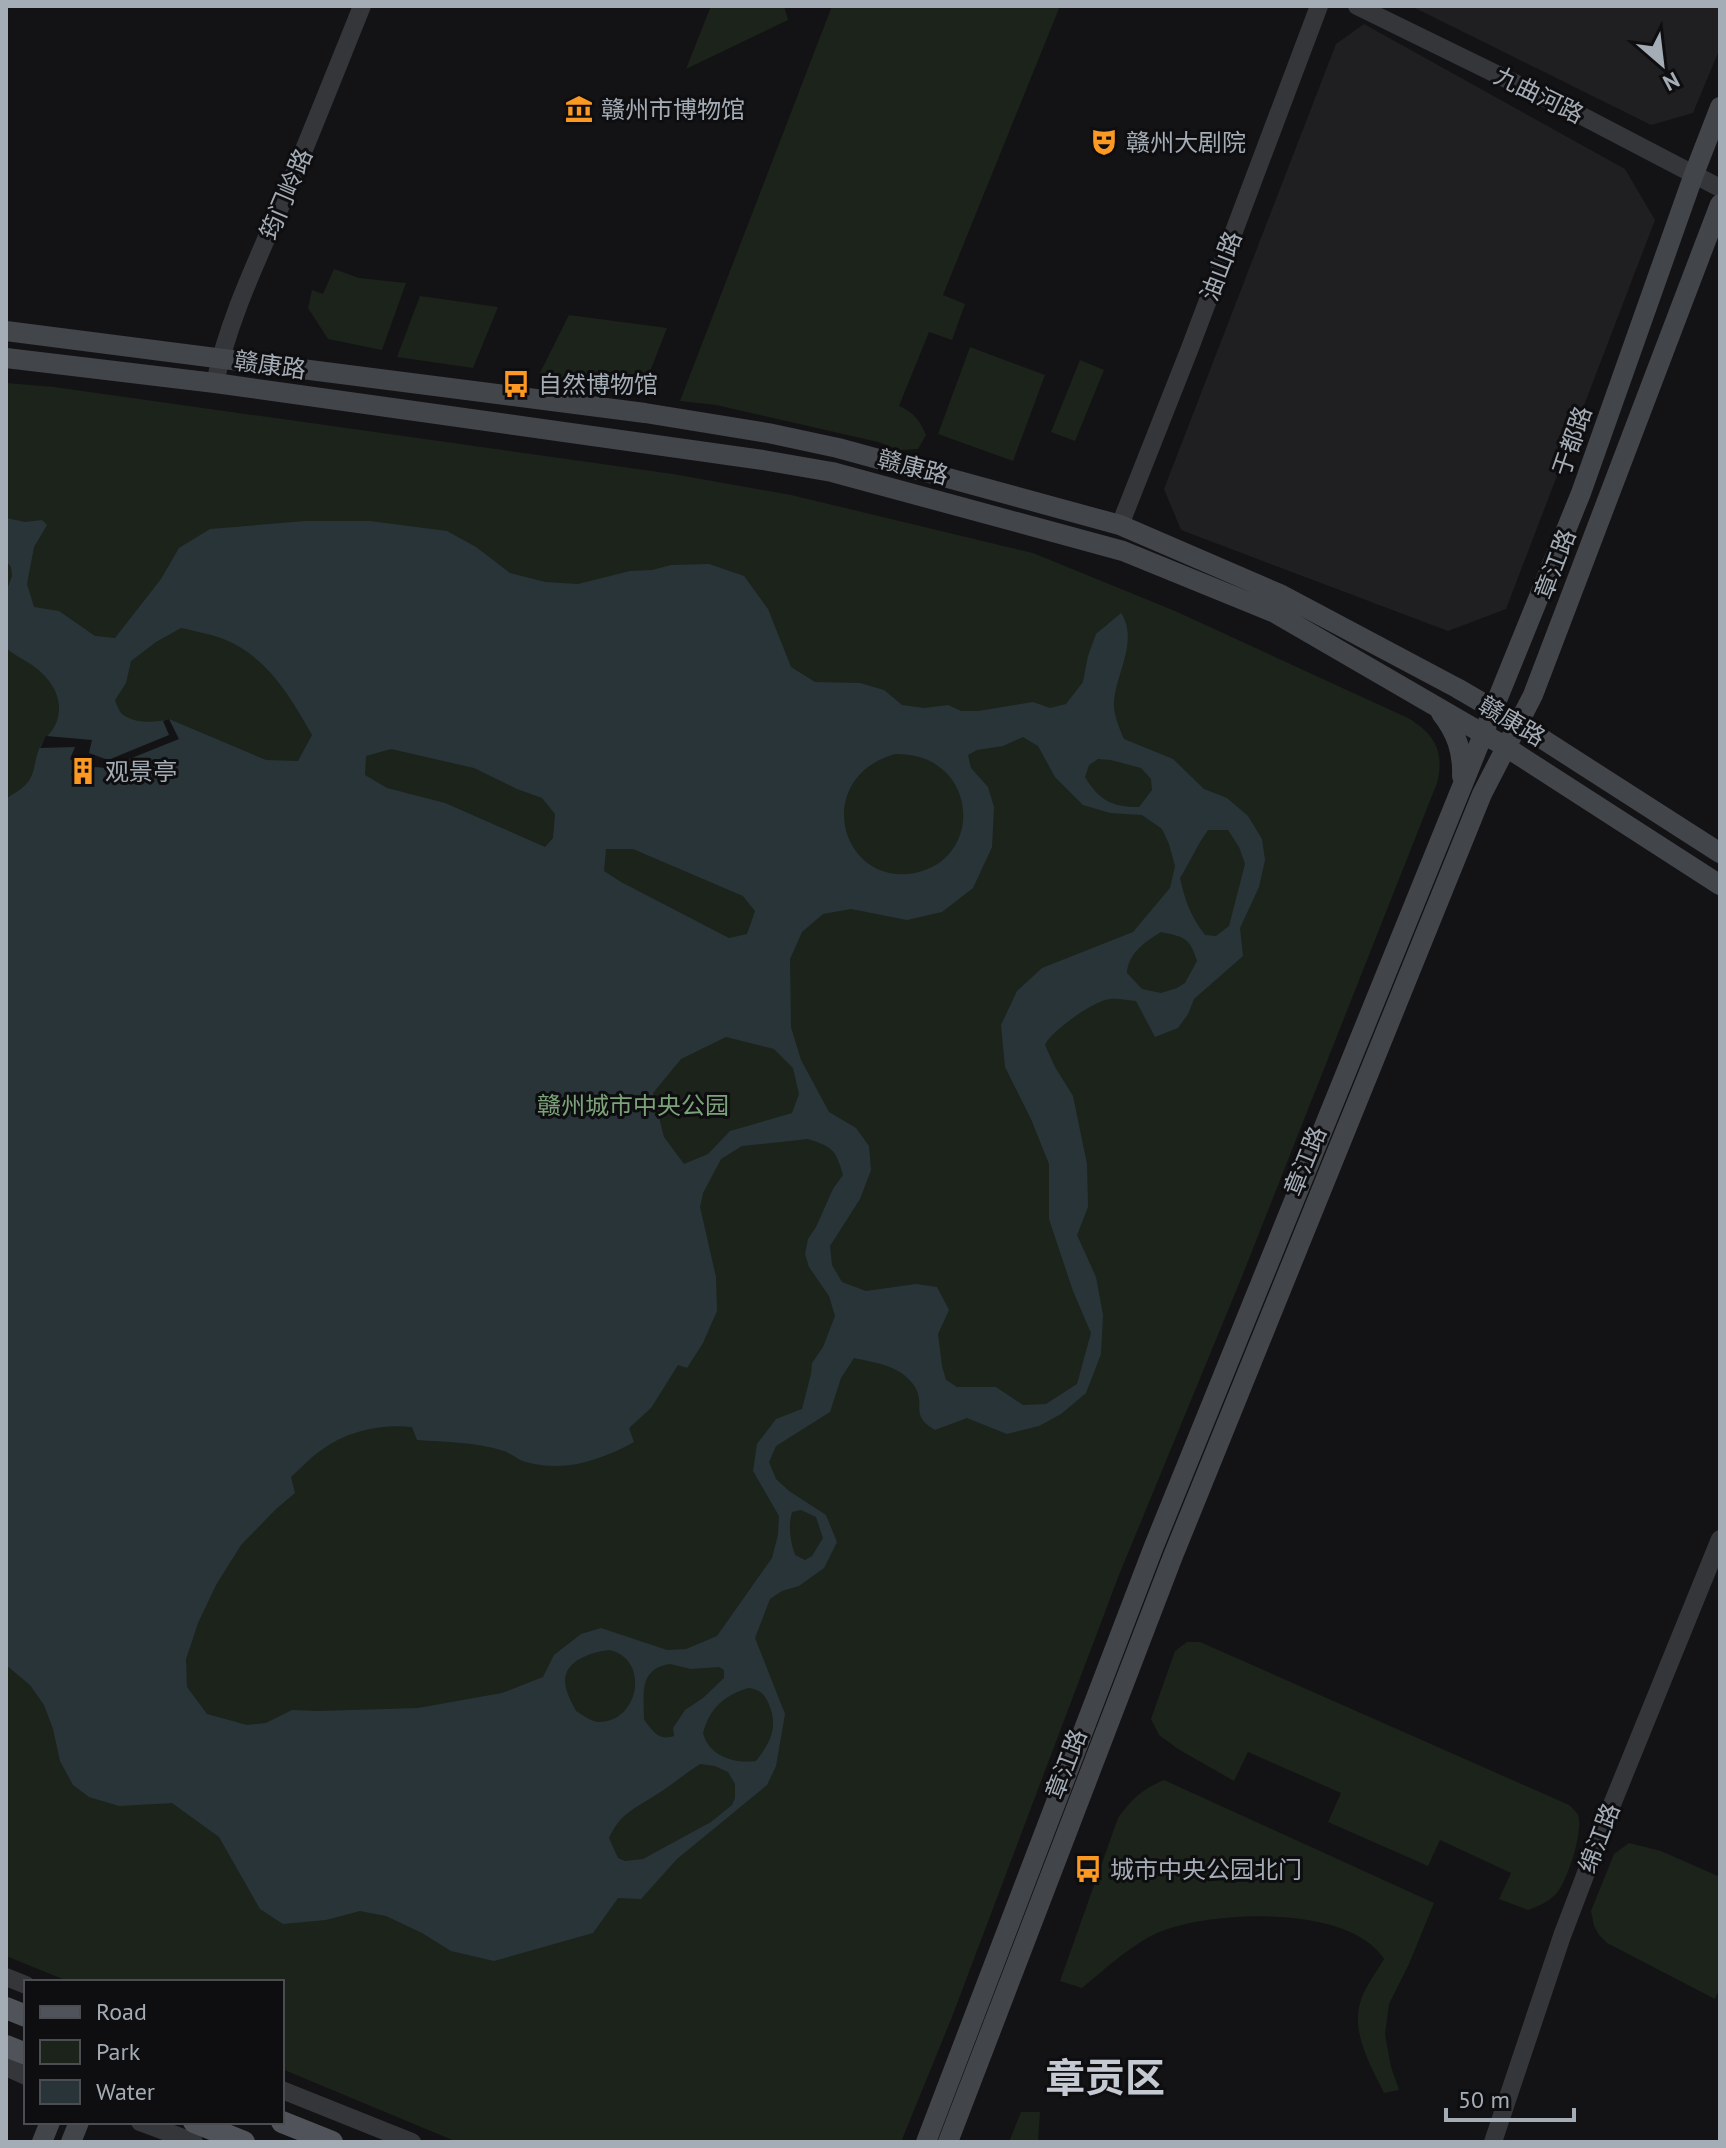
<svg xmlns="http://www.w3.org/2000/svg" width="1726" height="2148" font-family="'PT Sans','Noto Sans SC',sans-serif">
  <rect width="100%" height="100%" fill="#131315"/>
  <!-- built -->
  <path fill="#1f1f22" d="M1411 6H1720V48L1693 113 1651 125Z
    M1364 24 1625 169 1655 220 1506 609 1448 631 1181 530 1164 489 1336 44Z"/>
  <!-- green -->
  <path fill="#1b231b" d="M711 6H784L788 20 686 69Z
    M832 6H1060L943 295 965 304 952 340 929 332 899 406C913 412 920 420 926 435L918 449 900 450 878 442 716 405 680 401Z
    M334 269 359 278 406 283 382 350 328 339 308 308 312 290 323 294Z
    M420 296 498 307 473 368 397 357Z
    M569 315 667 328 644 387 538 377Z
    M970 347 1045 375 1013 461 938 434Z
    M1080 360 1104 370 1075 441 1051 432Z
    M6 383 54 387 673 474 791 495 1033 553 1175 611 1408 718C1435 734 1445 752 1437 783L1241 1279 1119 1575 952 2017 901 2142H457L282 2069V1982H70L6 1956Z
    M1187 1642H1200L1569 1805C1571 1807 1577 1812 1578 1815 1584 1830 1567 1883 1556 1894 1548 1902 1539 1906 1528 1910L1499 1899 1511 1873 1440 1840 1428 1866 1328 1822 1341 1793 1248 1752 1234 1781 1178 1749 1159 1735 1151 1719 1175 1651Z
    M1164 1780 1434 1903 1409 1964 1389 2004 1385 2034 1391 2067 1399 2090 1384 2093C1370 2064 1349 2030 1362 1997 1367 1984 1377 1971 1384 1959 1350 1904 1210 1910 1157 1933 1131 1945 1104 1970 1082 1988L1060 1981 1118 1818C1133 1798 1141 1790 1164 1780Z
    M1629 1843 1661 1851 1720 1877V1988L1715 1999 1607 1943 1599 1935 1594 1926 1591 1911 1614 1854Z
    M1021 2112H1040L1038 2142H1009Z"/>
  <!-- water -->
  <path fill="#293439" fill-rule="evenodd" d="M6 518 25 522 42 520 47 525 34 547 27 584 34 607 59 611 95 636 115 638 161 579 179 548 210 529 305 521H370L447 531 476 547 510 573 545 582 578 584 630 571 652 570 671 565 709 564 744 576 768 609 791 667 815 682 860 683 884 690 902 705 924 708 948 705 961 711H978L1033 702 1050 708 1066 704 1083 682 1088 656 1096 634 1121 613C1139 640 1116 674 1114 701 1113 714 1119 727 1124 739L1173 759 1204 789 1227 798 1248 816 1262 839 1265 860 1259 887 1240 928 1243 956 1194 999 1188 1014 1178 1028 1155 1037 1136 1001C1127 1000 1114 997 1105 1000 1090 1004 1050 1032 1045 1045L1055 1067 1073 1096 1087 1164 1088 1207 1077 1235 1096 1277 1103 1315 1101 1354 1086 1393 1061 1414 1039 1426 1007 1434 967 1418 935 1430C909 1415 926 1405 915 1387 902 1366 877 1363 854 1358L841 1378 830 1412 776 1446 769 1462 776 1479 789 1491 826 1515 837 1542 824 1568 799 1586 782 1591 770 1599 755 1638 785 1714 776 1766 767 1785 677 1859 641 1899 618 1898 593 1933 494 1961 451 1951 422 1933 386 1916 360 1911 326 1920 283 1924 260 1909 219 1837 172 1803 119 1806 89 1797 73 1785 60 1761 53 1729 44 1705 30 1685 6 1665V799C14 793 25 788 30 779 35 771 35 758 39 749 44 737 56 730 58 717 63 695 49 677 32 665 23 659 14 655 6 648V592L12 576 11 567 6 561ZM181 628C193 631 206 633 218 637 265 653 289 694 312 735L298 761 266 760 169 719C156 723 132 724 121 713 119 710 116 704 115 700L126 683 131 661 156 642ZM1023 737 1038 746 1055 777 1083 805 1110 813 1142 815 1162 829 1169 844 1175 866 1170 888 1133 932 1042 968 1017 991 1001 1025 1005 1067 1031 1119 1049 1164V1219L1073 1291 1091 1333 1077 1384 1046 1404 1023 1405 996 1387H957L946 1380 942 1366 938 1334 949 1310 937 1287 916 1284 866 1291 842 1282 832 1265 830 1246 860 1199 871 1170 869 1146 856 1128 829 1112 801 1060 791 1027 790 959 802 932 823 914 851 909 907 920 942 912 973 888 992 847 994 807 988 787 971 768 968 755 977 750 1003 746ZM391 749 474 768 517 789 542 798 555 814 553 838 545 847 445 803 387 788 365 775 366 756ZM895 754C977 752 987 858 915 873 840 887 811 778 895 754ZM1098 759 1111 760 1141 768 1151 779 1152 790 1139 807C1111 807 1099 800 1085 777L1089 765ZM1208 830H1228L1239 847 1245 864 1229 926 1216 936 1205 935C1191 917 1185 901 1180 878 1190 862 1197 845 1208 830ZM606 849H633L743 896 755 911 747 934 729 938 621 882 604 871ZM1161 932C1185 937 1190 938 1197 961L1185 983 1177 988 1161 993 1142 989 1127 973C1128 953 1146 941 1161 932ZM726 1037 774 1049 793 1068 799 1094 792 1113 730 1131 708 1154 684 1164 664 1137 653 1093 681 1059ZM808 1139C833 1147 836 1150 843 1175L833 1189 816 1227 808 1239 805 1254 809 1267 829 1296 835 1316 823 1347 812 1363 811 1374 802 1409 776 1419 757 1444 753 1471 779 1516 778 1535 772 1558 717 1636 686 1649 667 1650 601 1628 581 1634 554 1655 543 1677 502 1693 418 1708 318 1711 292 1710 266 1723 247 1725 207 1714 187 1687 186 1659 198 1623 216 1585 241 1545 276 1509 295 1493 291 1477C301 1468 310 1458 320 1451 347 1431 380 1424 412 1427L417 1440C446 1442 476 1442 504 1451 512 1454 518 1460 526 1462 564 1473 601 1460 634 1442L629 1428 651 1408 678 1365 687 1368 703 1343 717 1311 716 1277 700 1207 703 1193 721 1159 742 1146ZM801 1510 816 1517 823 1538 812 1556 805 1560 795 1555C790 1540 788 1527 792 1512ZM609 1650C650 1658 640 1722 599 1722 591 1722 583 1715 576 1711 572 1703 565 1691 565 1681 565 1660 592 1652 609 1650ZM670 1664 691 1669 719 1667 724 1670V1678L703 1698 685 1710 673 1728 674 1736C658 1741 654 1732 644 1720 644 1694 638 1669 670 1664ZM748 1688C758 1689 763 1692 768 1702 779 1726 771 1742 756 1761 734 1764 709 1756 703 1733 710 1708 723 1696 748 1688ZM700 1764 715 1766 728 1772 735 1784V1798L732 1805 711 1822 643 1859 625 1861 618 1858 609 1838C619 1816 631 1810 651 1798 668 1788 683 1775 700 1764Z"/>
  <!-- pier -->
  <path fill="#131315" d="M169 719 179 739 107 768 94 767 86 783 71 775 77 763 70 759 75 747 40 748 46 736 92 740 89 753 108 760 169 735 163 721Z"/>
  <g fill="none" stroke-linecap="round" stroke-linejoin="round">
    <!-- tertiary -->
    <path stroke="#34363a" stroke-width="18" d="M1357 6 1584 117 1720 188
      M215 383C228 321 256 263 281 205 309 139 335 73 362 6
      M1120 525 1190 348 1319 6
      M6 1977 26 1985
      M6 2067 26 2076
      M282 2090 412 2142
      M140 2122 194 2142
      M1493 2142 1562 1936 1613 1802 1720 1539"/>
    <!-- secondary -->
    <path stroke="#42454a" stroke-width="20" d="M6 331 645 413 768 433 838 448 1120 525 1282 595 1457 688 1519 724 1720 853
      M6 358 215 383 763 460 832 472 1123 551 1275 613 1506 747 1720 885
      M1441 713C1456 732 1463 751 1462 776
      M42 2142 50 2122
      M71 2142 79 2122
      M926 2142 1154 1546 1581 493 1694 174 1720 107
      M948 2142 1173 1556 1482 794 1533 695 1720 204"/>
    <!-- primary -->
    <path stroke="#505359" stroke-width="22" d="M6 2008 26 2016
      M6 2046 26 2054
      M194 2122 244 2142
      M282 2122 332 2142"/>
  </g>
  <!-- icons -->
  <defs>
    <g id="museum-bare" transform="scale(2.16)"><path d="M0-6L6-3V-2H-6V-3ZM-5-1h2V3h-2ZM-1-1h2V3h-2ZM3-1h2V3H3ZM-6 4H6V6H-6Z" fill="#fc9923" stroke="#0e0e10" stroke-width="2.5" paint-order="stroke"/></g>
    <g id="theatre-bare" transform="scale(2.16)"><path d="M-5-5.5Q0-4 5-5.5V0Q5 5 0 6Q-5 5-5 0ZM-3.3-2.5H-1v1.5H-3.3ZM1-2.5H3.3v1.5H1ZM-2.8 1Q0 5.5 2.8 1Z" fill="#fc9923" stroke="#0e0e10" stroke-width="2.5" paint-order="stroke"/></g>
    <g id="bus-bare" transform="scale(2.16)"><path d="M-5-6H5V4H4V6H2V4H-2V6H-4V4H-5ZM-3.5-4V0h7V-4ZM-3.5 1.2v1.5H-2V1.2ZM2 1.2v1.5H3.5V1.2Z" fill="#fc9923" stroke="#0e0e10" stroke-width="2.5" paint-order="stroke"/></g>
    <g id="building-bare" transform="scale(2.16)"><path d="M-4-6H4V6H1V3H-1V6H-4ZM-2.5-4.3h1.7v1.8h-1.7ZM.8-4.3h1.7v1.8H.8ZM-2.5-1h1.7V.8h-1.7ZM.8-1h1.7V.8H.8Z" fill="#fc9923" stroke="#0e0e10" stroke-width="2.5" paint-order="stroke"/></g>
  </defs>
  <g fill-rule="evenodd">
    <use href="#museum-bare" x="579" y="109"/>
    <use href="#theatre-bare" x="1104" y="142"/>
    <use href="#bus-bare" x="516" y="384"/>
    <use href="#building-bare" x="83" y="771"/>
    <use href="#bus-bare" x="1088" y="1869"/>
  </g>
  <g text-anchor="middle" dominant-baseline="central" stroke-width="6" stroke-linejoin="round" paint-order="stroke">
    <!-- street labels -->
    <g font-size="24" fill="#a4acb6" stroke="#0e0e10">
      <text transform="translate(1539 95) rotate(26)">九曲河路</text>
      <text transform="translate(286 194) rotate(-67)">筠门岭路</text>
      <text transform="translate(1221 266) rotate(-69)">油山路</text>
      <text transform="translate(270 365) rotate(8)">赣康路</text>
      <text transform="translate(1572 441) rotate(-71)">于都路</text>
      <text transform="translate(913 467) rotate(15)">赣康路</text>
      <text transform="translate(1555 564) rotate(-69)">章江路</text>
      <text transform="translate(1512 721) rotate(31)">赣康路</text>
      <text transform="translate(1305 1161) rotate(-68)">章江路</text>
      <text transform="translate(1066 1764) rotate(-69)">章江路</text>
      <text transform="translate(1599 1838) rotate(-69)">绵江路</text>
    </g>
    <!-- poi labels -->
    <g font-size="24" fill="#a4acb6" stroke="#0e0e10" text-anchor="start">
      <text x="601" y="109">赣州市博物馆</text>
      <text x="1126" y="142">赣州大剧院</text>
      <text x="538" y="384">自然博物馆</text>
      <text x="105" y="771">观景亭</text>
      <text x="1110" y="1869">城市中央公园北门</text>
    </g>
    <!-- park labels -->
    <g font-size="24" fill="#7ca279" stroke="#0e0e10">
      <text x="633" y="1105">赣州城市中央公园</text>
    </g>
    <!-- town labels -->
    <g font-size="40" font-weight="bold" fill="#c5cad2" stroke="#0e0e10">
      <text x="1105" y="2077">章贡区</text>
    </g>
  </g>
  <!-- border -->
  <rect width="1726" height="2148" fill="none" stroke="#a4acb6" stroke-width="16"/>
  <!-- legend -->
  <rect x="24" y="1980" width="260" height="144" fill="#0e0e10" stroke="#4a4d52" stroke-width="2"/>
  <rect x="40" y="2006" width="40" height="12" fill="#505359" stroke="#4a4d52" stroke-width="2"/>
  <text x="96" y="2020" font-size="24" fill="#a4acb6">Road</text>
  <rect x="40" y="2040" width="40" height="24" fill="#1b231b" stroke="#4a4d52" stroke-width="2"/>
  <text x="96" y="2060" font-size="24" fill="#a4acb6">Park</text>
  <rect x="40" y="2080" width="40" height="24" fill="#293439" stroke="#4a4d52" stroke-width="2"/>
  <text x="96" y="2100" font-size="24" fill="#a4acb6">Water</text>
  <!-- north arrow -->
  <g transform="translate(1662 64) rotate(152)" stroke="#0e0e10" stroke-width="6" paint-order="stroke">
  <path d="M0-6L14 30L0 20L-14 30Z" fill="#a4acb6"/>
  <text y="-12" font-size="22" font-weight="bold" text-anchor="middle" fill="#a4acb6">N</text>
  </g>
  <!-- scale -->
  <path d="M1446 2108v12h128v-12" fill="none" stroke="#a4acb6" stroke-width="4"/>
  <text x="1458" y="2108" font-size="24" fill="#a4acb6" stroke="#0e0e10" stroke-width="6" paint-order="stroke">50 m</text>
</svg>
